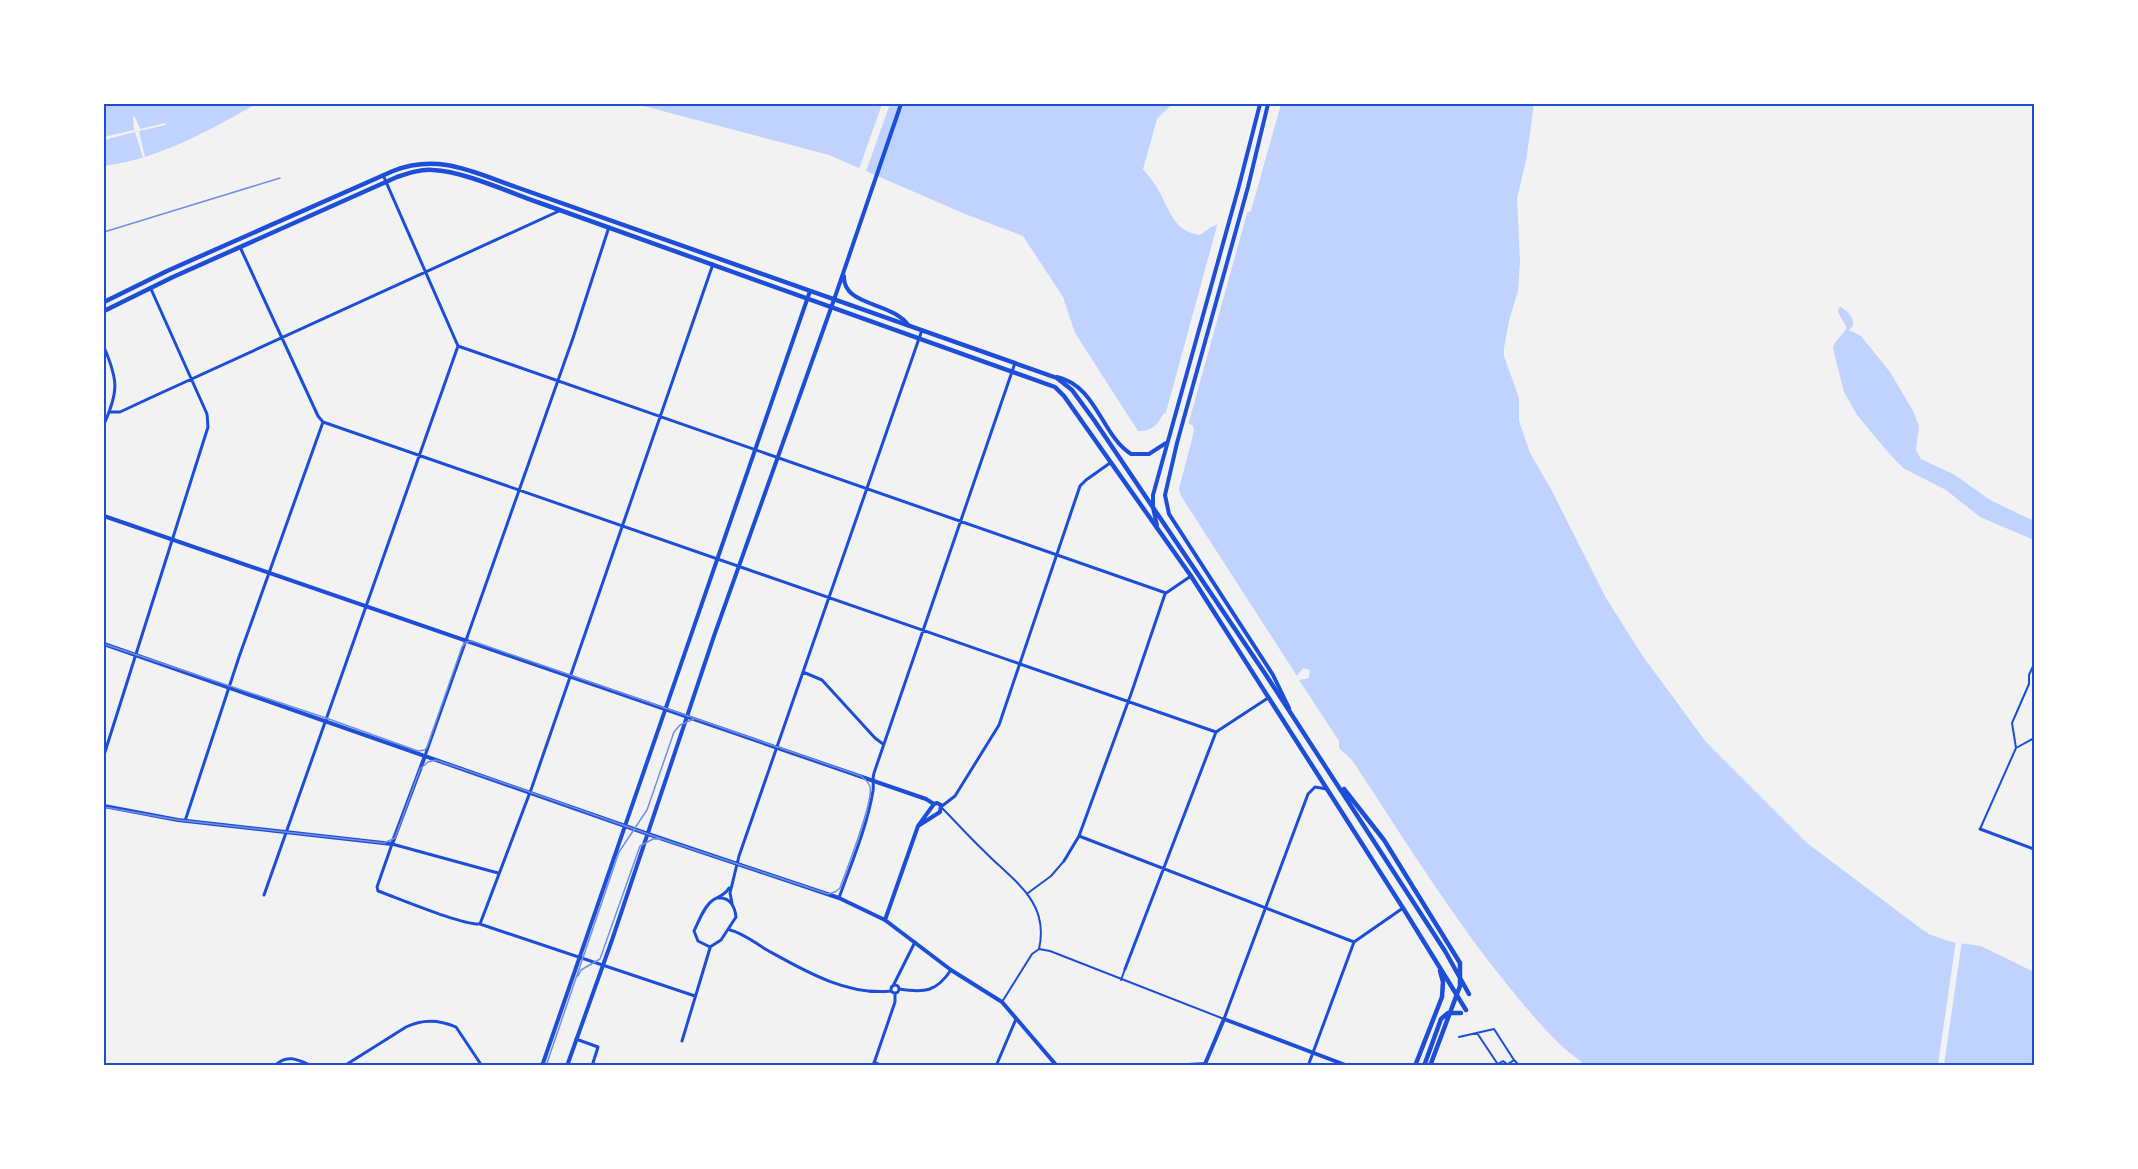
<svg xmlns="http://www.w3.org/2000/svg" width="2138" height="1169" font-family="Helvetica,sans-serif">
  <rect width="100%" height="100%" fill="#f2f2f2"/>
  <!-- water -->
  <path fill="#bfd3fe" d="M104 104H256C206 132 161 158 104 166Z
    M636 104H1172L1157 119 1143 169C1149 177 1156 184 1160 193 1171 213 1174 231 1200 235L1211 227 1251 211 1281 104H1534L1526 161 1517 198 1520 262 1518 291 1509 321 1504 348V356L1519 398V421L1530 453 1552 491 1606 598 1642 655 1706 742 1807 843 1920 928 1929 934 1951 942 1981 946 2034 972V1065L1587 1066C1556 1045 1533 1016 1510 988 1451 916 1403 837 1352 760L1339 748V741L1299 680 1309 678 1310 670 1303 668 1297 676 1181 496 1179 489 1194 431 1193 426 1170 412 1163 414C1158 425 1150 432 1138 431L1075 333 1063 297 1023 236 965 214 829 155Z
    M1839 307H1841C1848 312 1854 317 1853 326L1849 330 1861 336 1890 372 1913 411 1919 426 1916 450 1921 459 1955 475 1990 500 2034 521V540L1980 517 1946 490 1903 468 1886 450 1857 415 1844 392 1833 349 1834 344 1847 328 1838 312Z"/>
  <!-- pier -->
  <path fill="#f2f2f2" d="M882 104H890L865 174 858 172Z
    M133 117H135L140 129 165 123 166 125 139 131 145 157 143 158 135 132 104 140V137L134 130Z
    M1248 210 1188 425 1171 415 1165 416 1218 222Z
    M1956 940 1962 941 1944 1065H1938Z"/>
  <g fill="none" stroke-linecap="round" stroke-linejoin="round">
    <!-- pedestrian -->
    <path stroke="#1d4ed8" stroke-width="2" d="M2016 748 2034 738
      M942 808C956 822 969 837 984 851 1013 881 1050 901 1039 949L1032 954 1002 1002
      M1980 829 2016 748 2012 723 2029 684V675L2034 664
      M1028 893 1051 876 1064 861
      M1039 949 1050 951 1224 1019
      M1121 980 1125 969
      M1477 1033 1497 1063
      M1459 1037 1494 1029 1514 1060 1508 1064
      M1514 1060 1520 1066
      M1494 1066 1503 1061 1510 1066"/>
    <!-- minor -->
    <path stroke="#1d4ed8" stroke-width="3" d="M383 175 458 346 1166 593
      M104 347C118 380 119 391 104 424
      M110 412H120L150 398 559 211
      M323 422 1216 732
      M1166 593 1191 576
      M803 672 822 680 875 738 883 744
      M104 755 208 427 207 414 151 289
      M425 756 573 338 609 227
      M942 806 955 796 999 725 1080 486 1086 480 1110 463
      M185 821 239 657 323 422 318 416 240 247
      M1980 829 2034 849
      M1079 836 1354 942
      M1064 861 1079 836 1131 694 1165 594
      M498 873 392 844 377 887 378 891C398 898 464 926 480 924L695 996
      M264 895 458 346
      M719 898C730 897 735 907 736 917L721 940 710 947 698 941 694 931C699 921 704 906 713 900 720 896 725 895 729 888
      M839 898C851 864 867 827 873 791 874 784 872 780 874 773L1015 363
      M732 903 730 893 739 856 922 330
      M480 924 532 787 713 264
      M730 930C743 933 755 943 767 950 803 970 847 996 891 991
      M1125 969 1216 732 1268 698
      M891 989a4 4 0 1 1 8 0a4 4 0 1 1-8 0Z
      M893 986 915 942
      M899 989C925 993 936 992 951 970
      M1224 1019 1308 794 1315 787 1327 789
      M576 1039 598 1047 592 1066
      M682 1041 710 948
      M874 1062 883 1066
      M275 1066C286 1053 299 1060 312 1066
      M344 1066 406 1027C422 1019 440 1020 456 1027L482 1066
      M873 1066 895 1002V993
      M996 1066 1016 1019
      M1308 1066 1354 942 1403 908"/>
    <!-- tertiary -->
    <path stroke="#1d4ed8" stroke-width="4" d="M104 516 926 799 934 804 937 803 941 805 940 812 918 826
      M104 806 178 820 392 844 425 756
      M648 834 839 898 885 920 951 970 1002 1002 1057 1066
      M885 920 918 826 934 804
      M1171 1066 1205 1064 1224 1019 1348 1066"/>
    <!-- secondary -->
    <path stroke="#1d4ed8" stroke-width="4" d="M1268 104 1248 187 1177 443 1165 495 1169 514 1273 675 1289 708
      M844 276C843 307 892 301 909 326
      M1057 377C1097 386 1101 435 1131 454H1149L1166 443
      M1157 525 1153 508V495L1239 186 1260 104
      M104 644 648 834
      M542 1066 810 291
      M567 1066 612 940 714 636 836 294 901 104"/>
    <!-- primary -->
    <path stroke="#1d4ed8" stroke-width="4.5" d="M104 302 167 271 393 171C438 153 473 172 516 187L1057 378 1072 390 1094 420 1266 675 1445 951 1469 994
      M104 311 173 277 397 177C409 173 421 169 433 170 463 171 511 193 540 203L1055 387 1064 396 1191 576 1403 908 1466 1010
      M1344 789 1384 840 1460 963V986L1430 1066
      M1415 1066 1442 997 1443 982 1440 971
      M1424 1066 1441 1019 1448 1013H1461"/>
    <!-- tram -->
    <path stroke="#7290e2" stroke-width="1.5" d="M104 644 326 718 418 751 425 750 427 747 462 647 466 642 472 641 861 776C865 779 869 782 870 787 874 801 846 871 840 888L835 892 828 894 662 839 524 790 436 760 428 762 420 769 395 838 384 843 178 820 104 807
      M578 976 581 970 600 959 640 846 653 839H662
      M546 1066 619 852 647 810 674 732 680 725 694 719"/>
    <!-- rail -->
    <path stroke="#7290e2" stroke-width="1.5" d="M104 232 280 178"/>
  </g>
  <!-- border -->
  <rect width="2138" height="1169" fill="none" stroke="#ffffff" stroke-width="210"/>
  <rect x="105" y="105" width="1928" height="959" fill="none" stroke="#1d4ed8" stroke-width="2"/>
</svg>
